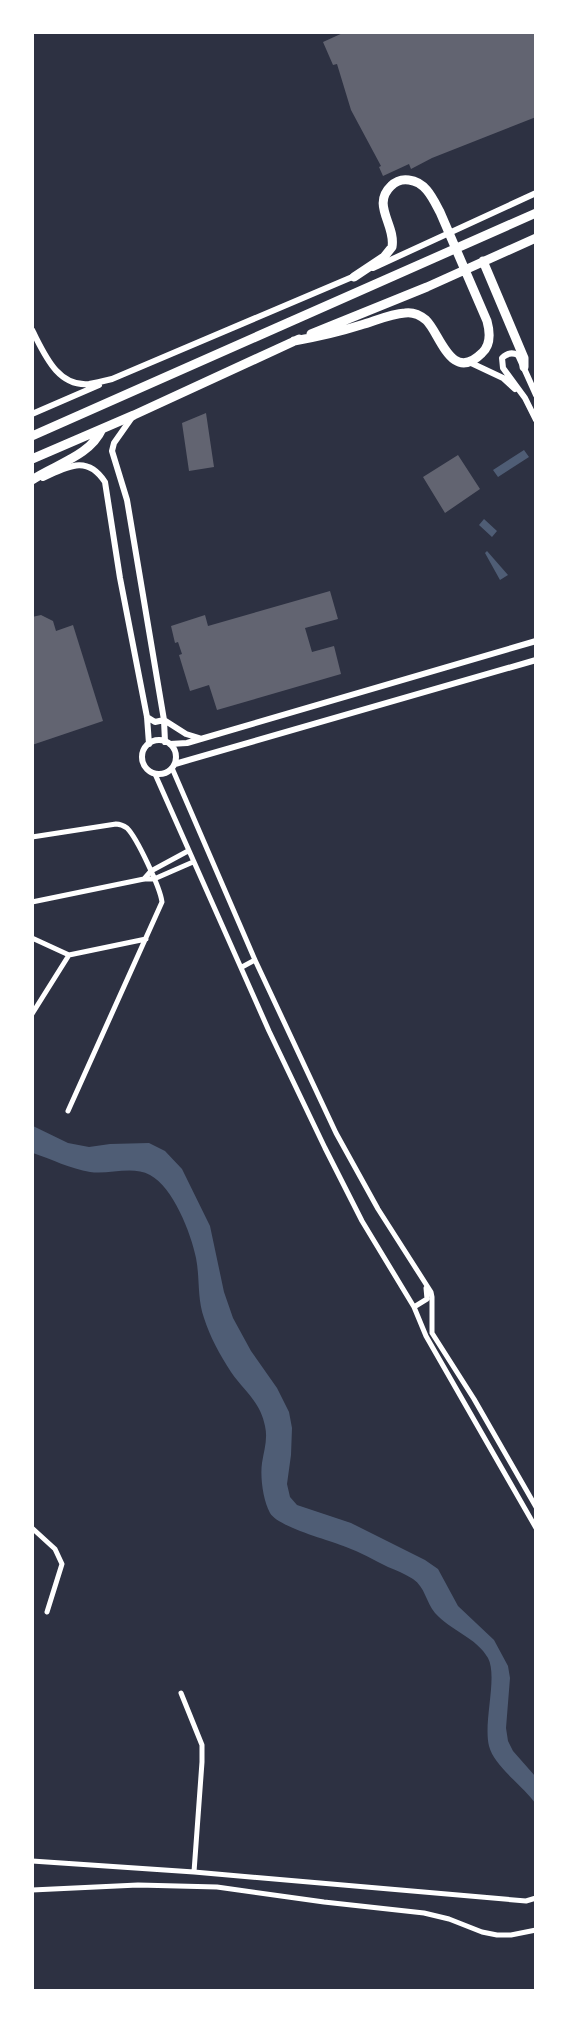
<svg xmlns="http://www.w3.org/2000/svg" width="568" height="2023" font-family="'Space Grotesk',sans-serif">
  <rect width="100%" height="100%" fill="#2d3142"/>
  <!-- water -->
  <path fill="#4f5d75" d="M524 450 529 457 498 477 493 470Z
    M484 519 497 531 492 537 479 525Z
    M487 551 508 575 500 580 485 553Z
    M33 1126 68 1143 89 1147 110 1144 149 1143 165 1151 182 1169 210 1226 224 1292 233 1318 251 1351 277 1388 289 1412 292 1428 291 1455 287 1484 290 1497 297 1505 351 1523 425 1560 438 1569 458 1606 494 1640 508 1666 510 1678 506 1728 508 1741 513 1751 535 1776V1803C523 1786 494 1766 489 1746 483 1722 498 1677 488 1658 477 1638 450 1630 435 1613 426 1602 425 1587 413 1579 405 1574 396 1570 388 1567 374 1560 360 1552 346 1547 329 1540 278 1527 270 1513 263 1500 260 1477 262 1463 264 1450 268 1439 265 1426 260 1401 244 1391 231 1372 220 1355 210 1337 204 1318 197 1298 200 1278 196 1258 191 1233 173 1187 150 1175 132 1165 109 1175 90 1172 71 1169 51 1159 33 1153Z"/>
  <!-- building -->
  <path fill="#626471" d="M345 32H536V117L432 158 411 169 409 164 383 176 379 167 381 166 351 110 337 64 333 65 323 42Z
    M206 413 214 467 189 471 182 423Z
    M458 455 480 489 445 513 423 477Z
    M330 591 338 619 305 628 312 652 334 646 341 674 217 710 209 685 190 691 179 655 182 654 178 642 175 643 171 626 205 615 208 626Z
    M41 615 53 621 56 631 73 625 103 721 32 745V617Z"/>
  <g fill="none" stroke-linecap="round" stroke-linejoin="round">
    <!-- minor -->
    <path stroke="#fff" stroke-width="5" d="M172 768 255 960 336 1133 378 1209 431 1292 432 1297V1333L474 1399 536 1507
      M155 774 269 1031 325 1148 362 1221 414 1307 426 1336 536 1528
      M32 837 116 824C120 824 123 825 127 828 137 838 160 887 162 902L68 1111
      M144 879 151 871 188 851
      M32 902 144 879H154L193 862
      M32 938 69 955 146 939
      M242 967 255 960
      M32 1014 69 955
      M414 1307 427 1299 426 1288
      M32 1528 55 1549 62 1564 47 1612
      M181 1693 202 1745V1762L194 1872
      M32 1861 194 1872 526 1901 536 1898
      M32 1890 138 1885 217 1887 324 1902 424 1913 449 1919 482 1932 497 1935H511L536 1930"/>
    <!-- tertiary -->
    <path stroke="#fff" stroke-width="6" d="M373 268 536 193
      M32 330C44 353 57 387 89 384 96 383 104 381 112 379L357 275
      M469 362 503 378 515 389
      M536 395 518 355C512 352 507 353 502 358L503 368 525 398 536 420
      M32 414 99 385
      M133 416 114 443 112 451 127 500 164 720 165 742
      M43 478C67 467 87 454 105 482L120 578 147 717 149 744
      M147 717 155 722 164 720 186 734 199 738
      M142 757a17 17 0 1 1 34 0a17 17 0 1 1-34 0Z
      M170 744 187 743 536 641
      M175 764 536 660"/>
    <!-- trunk -->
    <path stroke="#fff" stroke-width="9" d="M483 261 524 358V367
      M311 334 427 287 536 238
      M294 341C317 337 339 332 361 325 375 321 390 314 405 313 412 312 420 315 426 320 440 333 451 384 482 353 491 345 490 332 487 321L440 212C433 199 426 182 409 180 403 179 396 181 391 186 371 205 396 225 392 247L384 257 354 277
      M32 436 536 213
      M32 459 134 415 299 339
      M32 480C56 464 90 456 102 429"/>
  </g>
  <!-- border -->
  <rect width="568" height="2023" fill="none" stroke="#ffffff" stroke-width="68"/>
</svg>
